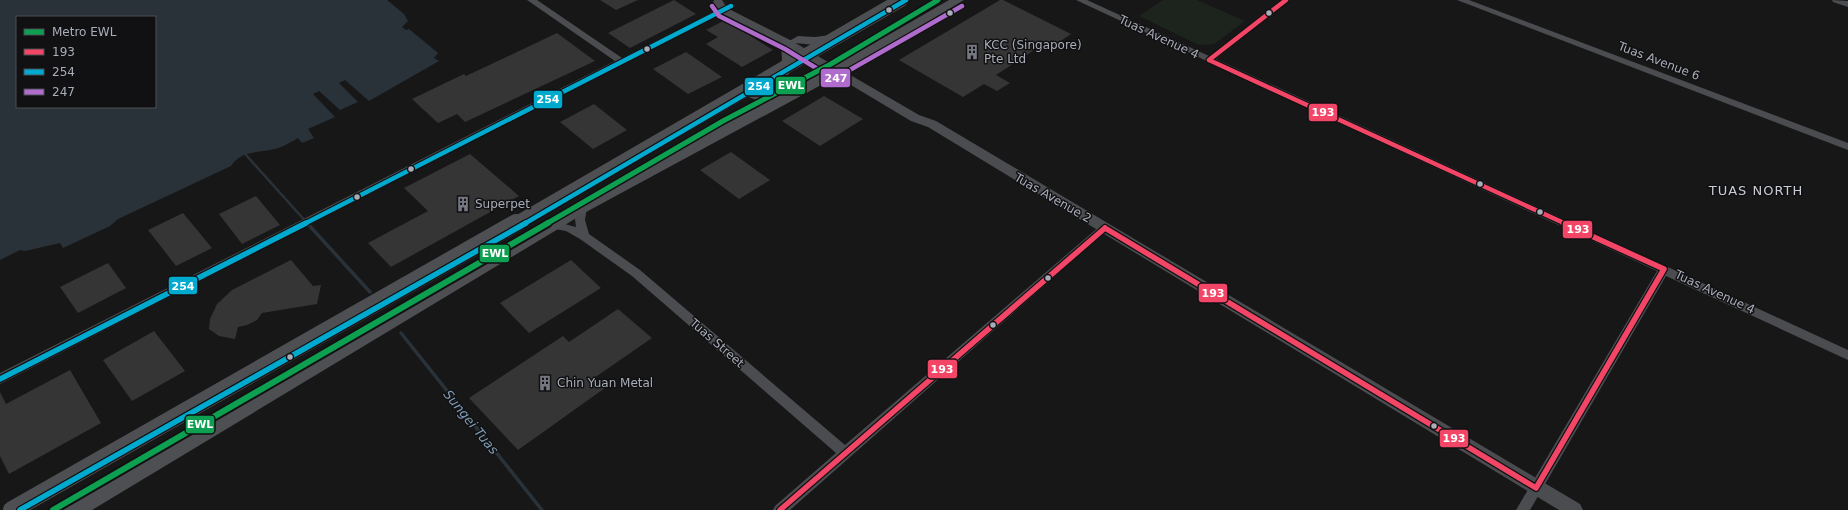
<svg xmlns="http://www.w3.org/2000/svg" width="1848" height="510" font-family="'DejaVu Sans',sans-serif">
  <rect width="100%" height="100%" fill="#171717"/>
  <!-- green -->
  <path fill="#1d241e" d="M1163 0H1197L1245 21 1214 44 1199 45 1139 16Z"/>
  <!-- water -->
  <path fill="#2a3239" fill-rule="evenodd" d="M0 0H387L404 14 408 21 402 27 406 30 409 29 438 53 434 58 439 61 369 101 345 80 339 83 358 102 340 110 319 91 313 94 335 117 308 129 314 138 302 143 298 138C291 142 283 147 275 149 259 153 241 150 231 166L118 219 110 226 63 248 60 243 25 251 20 250 0 260ZM17 17H155V107H17Z"/>
  <g fill="none" stroke-linecap="round" stroke-linejoin="round">
    <!-- stream-far1 -->
    <path stroke="#2a3239" stroke-width="2.5" d="M246 155 308 224"/>
    <!-- stream -->
    <path stroke="#2a3239" stroke-width="3.5" d="M307 223 370 292
      M401 333 542 510"/>
  </g>
  <!-- building -->
  <path fill="#353536" d="M600 0H638L616 10Z
    M674 0 696 14 630 48 608 33Z
    M1000 0H1003L1071 34 1055 45 1048 41 996 75 1010 83 997 91 984 84 963 97 899 60Z
    M725 20 773 50 742 67 706 44 718 37 706 30Z
    M557 33 595 61 465 122 457 114 438 123 412 99 464 74 466 76Z
    M686 52 722 77 688 94 653 69Z
    M824 96 863 119 820 146 782 121Z
    M594 104 627 130 593 149 560 122Z
    M731 152 770 180 739 199 700 170Z
    M470 154 519 196 391 267 368 243 428 211 404 188Z
    M256 196 280 225 242 244 219 214Z
    M183 213 212 248 176 266 148 230Z
    M291 260 313 286 321 285 317 304 262 313 257 320 247 325 238 327 235 339 219 336 209 329 210 319 217 304 232 290Z
    M571 260 601 288 529 333 500 303Z
    M108 263 126 288 78 313 60 287Z
    M618 309 652 338 594 378 605 388 518 450 469 398 563 336 569 342Z
    M154 331 185 371 132 401 103 360Z
    M70 370 101 423 9 474 0 456V392L6 404Z"/>
  <g fill="none" stroke-linecap="round" stroke-linejoin="round">
    <!-- minor -->
    <path fill="#4b4c50" fill-rule="evenodd" d="M527 0H537L622 58 728 4H734L735 6 0 384V373L615 61Z
      M1076 0H1087L1209 56 1281 0H1290L1216 59 1848 350V360L1666 276 1530 510H1516L1657 271Z
      M1457 0H1469L1848 143V150Z
      M1832 0 1848 1V7L1833 2Z
      M582 203 587 207 585 220 589 234 640 270 845 445 1101 225 1105 224 1110 228 790 510H773L775 506 836 453 632 276 580 239 566 231 549 228 548 225 549 222 553 221 576 227 575 220 577 207Z"/>
    <!-- tertiary -->
    <path fill="#4b4c50" fill-rule="evenodd" d="M714 0H722L727 8 792 41 919 115 936 121 1580 504 1583 510H1559L928 127 911 121 784 45 719 12 713 2Z"/>
    <!-- primary -->
    <path fill="#4d4f52" fill-rule="evenodd" d="M949 0H964L834 78 588 211 92 510H62L66 503 576 203 760 106 756 100 744 95 742 92 744 89C754 86 766 91 771 100L824 72Z
      M838 34 843 35 845 38 843 41 815 45 795 43C796 56 796 64 788 75H778L776 72 782 60 781 43 783 40H791L798 36 815 37Z"/>
    <!-- primary-bridge-far1 -->
    <path stroke="#4d4f52" stroke-width="14" d="M515 224 901 0"/>
    <!-- primary-bridge -->
    <path stroke="#4d4f52" stroke-width="18" d="M12 510 516 223"/>
    <!-- bus-1-far1 casing -->
    <g stroke="#111113" stroke-width="7">
      <path id="bus-1-far1" d="M1209 60 1566 224
        M1209 60 1286 0"/>
    </g>
    <!-- bus-1 casing -->
    <g stroke="#111113" stroke-width="8">
      <path id="bus-1" d="M1563 223 1664 269
        M1105 228 1536 488
        M1536 488 1664 269
        M780 510 1105 228"/>
    </g>
    <!-- bus-2-far1 casing -->
    <g stroke="#111113" stroke-width="7">
      <path id="bus-2-far1" d="M304 224 731 6
        M524 224 906 0"/>
    </g>
    <!-- bus-2 casing -->
    <g stroke="#111113" stroke-width="8">
      <path id="bus-2" d="M0 379 306 223
        M20 510 526 223"/>
    </g>
    <!-- bus-3 casing -->
    <g stroke="#111113" stroke-width="7">
      <path id="bus-3" d="M712 6 719 16 785 49 834 79 962 6"/>
    </g>
    <!-- bus-1-far1 -->
    <use href="#bus-1-far1" stroke="#f34667" stroke-width="4.5"/>
    <!-- bus-1 -->
    <use href="#bus-1" stroke="#f34667" stroke-width="5.5"/>
    <!-- bus-2-far1 -->
    <use href="#bus-2-far1" stroke="#00a9ce" stroke-width="4.5"/>
    <!-- bus-2 -->
    <use href="#bus-2" stroke="#00a9ce" stroke-width="5.5"/>
    <!-- bus-3 -->
    <use href="#bus-3" stroke="#b06ccc" stroke-width="4.5"/>
    <!-- metro-1-far1 casing -->
    <g stroke="#111113" stroke-width="8">
      <path id="metro-1-far1" d="M546 224 723 121 831 64 938 0"/>
    </g>
    <!-- metro-1 casing -->
    <g stroke="#111113" stroke-width="10">
      <path id="metro-1" d="M53 510 548 223"/>
    </g>
    <!-- metro-1-far1 -->
    <use href="#metro-1-far1" stroke="#0da051" stroke-width="5"/>
    <!-- metro-1 -->
    <use href="#metro-1" stroke="#0da051" stroke-width="6"/>
  </g>
  <!-- icons -->
  <defs>
    <g id="building-bare" transform="scale(1.2)"><path d="M-4-6H4V6H1V3H-1V6H-4ZM-2.5-4.3h1.7v1.8h-1.7ZM.8-4.3h1.7v1.8H.8ZM-2.5-1h1.7V.8h-1.7ZM.8-1h1.7V.8H.8Z" fill="#757880" stroke="#111113" stroke-width="2.5" paint-order="stroke"/></g>
  </defs>
  <g fill-rule="evenodd">
    <use href="#building-bare" x="972" y="52"/>
    <use href="#building-bare" x="463" y="204"/>
    <use href="#building-bare" x="545" y="383"/>
  </g>
  <!-- markers -->
  <g fill="#a8adb8" stroke="#111113" stroke-width="1.5">
    <circle cx="889" cy="10" r="3.5"/>
    <circle cx="950" cy="13" r="3.5"/>
    <circle cx="1269" cy="13" r="3.5"/>
    <circle cx="647" cy="49" r="3.5"/>
    <circle cx="411" cy="169" r="3.5"/>
    <circle cx="1480" cy="184" r="3.5"/>
    <circle cx="357" cy="197" r="3.5"/>
    <circle cx="1540" cy="212" r="3.5"/>
    <circle cx="1048" cy="278" r="3.5"/>
    <circle cx="993" cy="325" r="3.5"/>
    <circle cx="290" cy="357" r="3.5"/>
    <circle cx="1434" cy="426" r="3.5"/>
  </g>
  <g text-anchor="middle" dominant-baseline="central" stroke-width="3" stroke-linejoin="round" paint-order="stroke">
    <!-- street labels -->
    <g font-size="12" fill="#a8adb8" stroke="#111113">
      <text transform="translate(1159 37) rotate(25)">Tuas Avenue 4</text>
      <text transform="translate(1659 61) rotate(21)">Tuas Avenue 6</text>
      <text transform="translate(1053 198) rotate(30)">Tuas Avenue 2</text>
      <text transform="translate(1715 292) rotate(25)">Tuas Avenue 4</text>
      <text transform="translate(717 343) rotate(41)">Tuas Street</text>
    </g>
    <!-- poi labels -->
    <g font-size="12" fill="#a8adb8" stroke="#111113" text-anchor="start">
      <text x="984" y="45">KCC (Singapore)<tspan x="984" dy="14">Pte Ltd</tspan></text>
      <text x="475" y="204">Superpet</text>
      <text x="557" y="383">Chin Yuan Metal</text>
    </g>
    <!-- neighbourhood labels -->
    <g font-size="13" letter-spacing="1" fill="#c9ccd4" stroke="#111113">
      <text x="1756" y="190">TUAS NORTH</text>
    </g>
    <!-- water labels -->
    <g font-size="13" font-style="italic" fill="#7f9bb3" stroke="#111113">
      <text transform="translate(471 422) rotate(51)">Sungei Tuas</text>
    </g>
  </g>
  <g stroke="#111113" stroke-width="1.5">
    <rect x="820" y="68" width="31" height="20" rx="4" fill="#b06ccc"/>
    <rect x="775" y="76" width="31" height="19" rx="4" fill="#0da051"/>
    <rect x="744" y="77" width="30" height="19" rx="4" fill="#00a9ce"/>
    <rect x="533" y="90" width="30" height="19" rx="4" fill="#00a9ce"/>
    <rect x="1308" y="103" width="30" height="19" rx="4" fill="#f34667"/>
    <rect x="1562" y="220" width="31" height="19" rx="4" fill="#f34667"/>
    <rect x="479" y="244" width="31" height="19" rx="4" fill="#0da051"/>
    <rect x="168" y="276" width="30" height="19" rx="4" fill="#00a9ce"/>
    <rect x="1198" y="283" width="30" height="20" rx="4" fill="#f34667"/>
    <rect x="927" y="359" width="31" height="20" rx="4" fill="#f34667"/>
    <rect x="185" y="415" width="30" height="19" rx="4" fill="#0da051"/>
    <rect x="1439" y="429" width="30" height="19" rx="4" fill="#f34667"/>
  </g>
  <g font-size="11" text-anchor="middle" font-weight="bold" fill="#fff">
    <text x="836" y="82">247</text>
    <text x="791" y="89">EWL</text>
    <text x="759" y="90">254</text>
    <text x="548" y="103">254</text>
    <text x="1323" y="116">193</text>
    <text x="1578" y="233">193</text>
    <text x="495" y="257">EWL</text>
    <text x="183" y="290">254</text>
    <text x="1213" y="297">193</text>
    <text x="942" y="373">193</text>
    <text x="200" y="428">EWL</text>
    <text x="1454" y="442">193</text>
  </g>
  <!-- legend -->
  <rect x="16" y="16" width="140" height="92" fill="#111113" stroke="#4d4f55"/>
  <rect x="24" y="29" width="20" height="6" fill="#0da051" stroke="#4d4f55"/>
  <text x="52" y="36" font-size="12" fill="#a8adb8">Metro EWL</text>
  <rect x="24" y="49" width="20" height="6" fill="#f34667" stroke="#4d4f55"/>
  <text x="52" y="56" font-size="12" fill="#a8adb8">193</text>
  <rect x="24" y="69" width="20" height="6" fill="#00a9ce" stroke="#4d4f55"/>
  <text x="52" y="76" font-size="12" fill="#a8adb8">254</text>
  <rect x="24" y="89" width="20" height="6" fill="#b06ccc" stroke="#4d4f55"/>
  <text x="52" y="96" font-size="12" fill="#a8adb8">247</text>
</svg>
